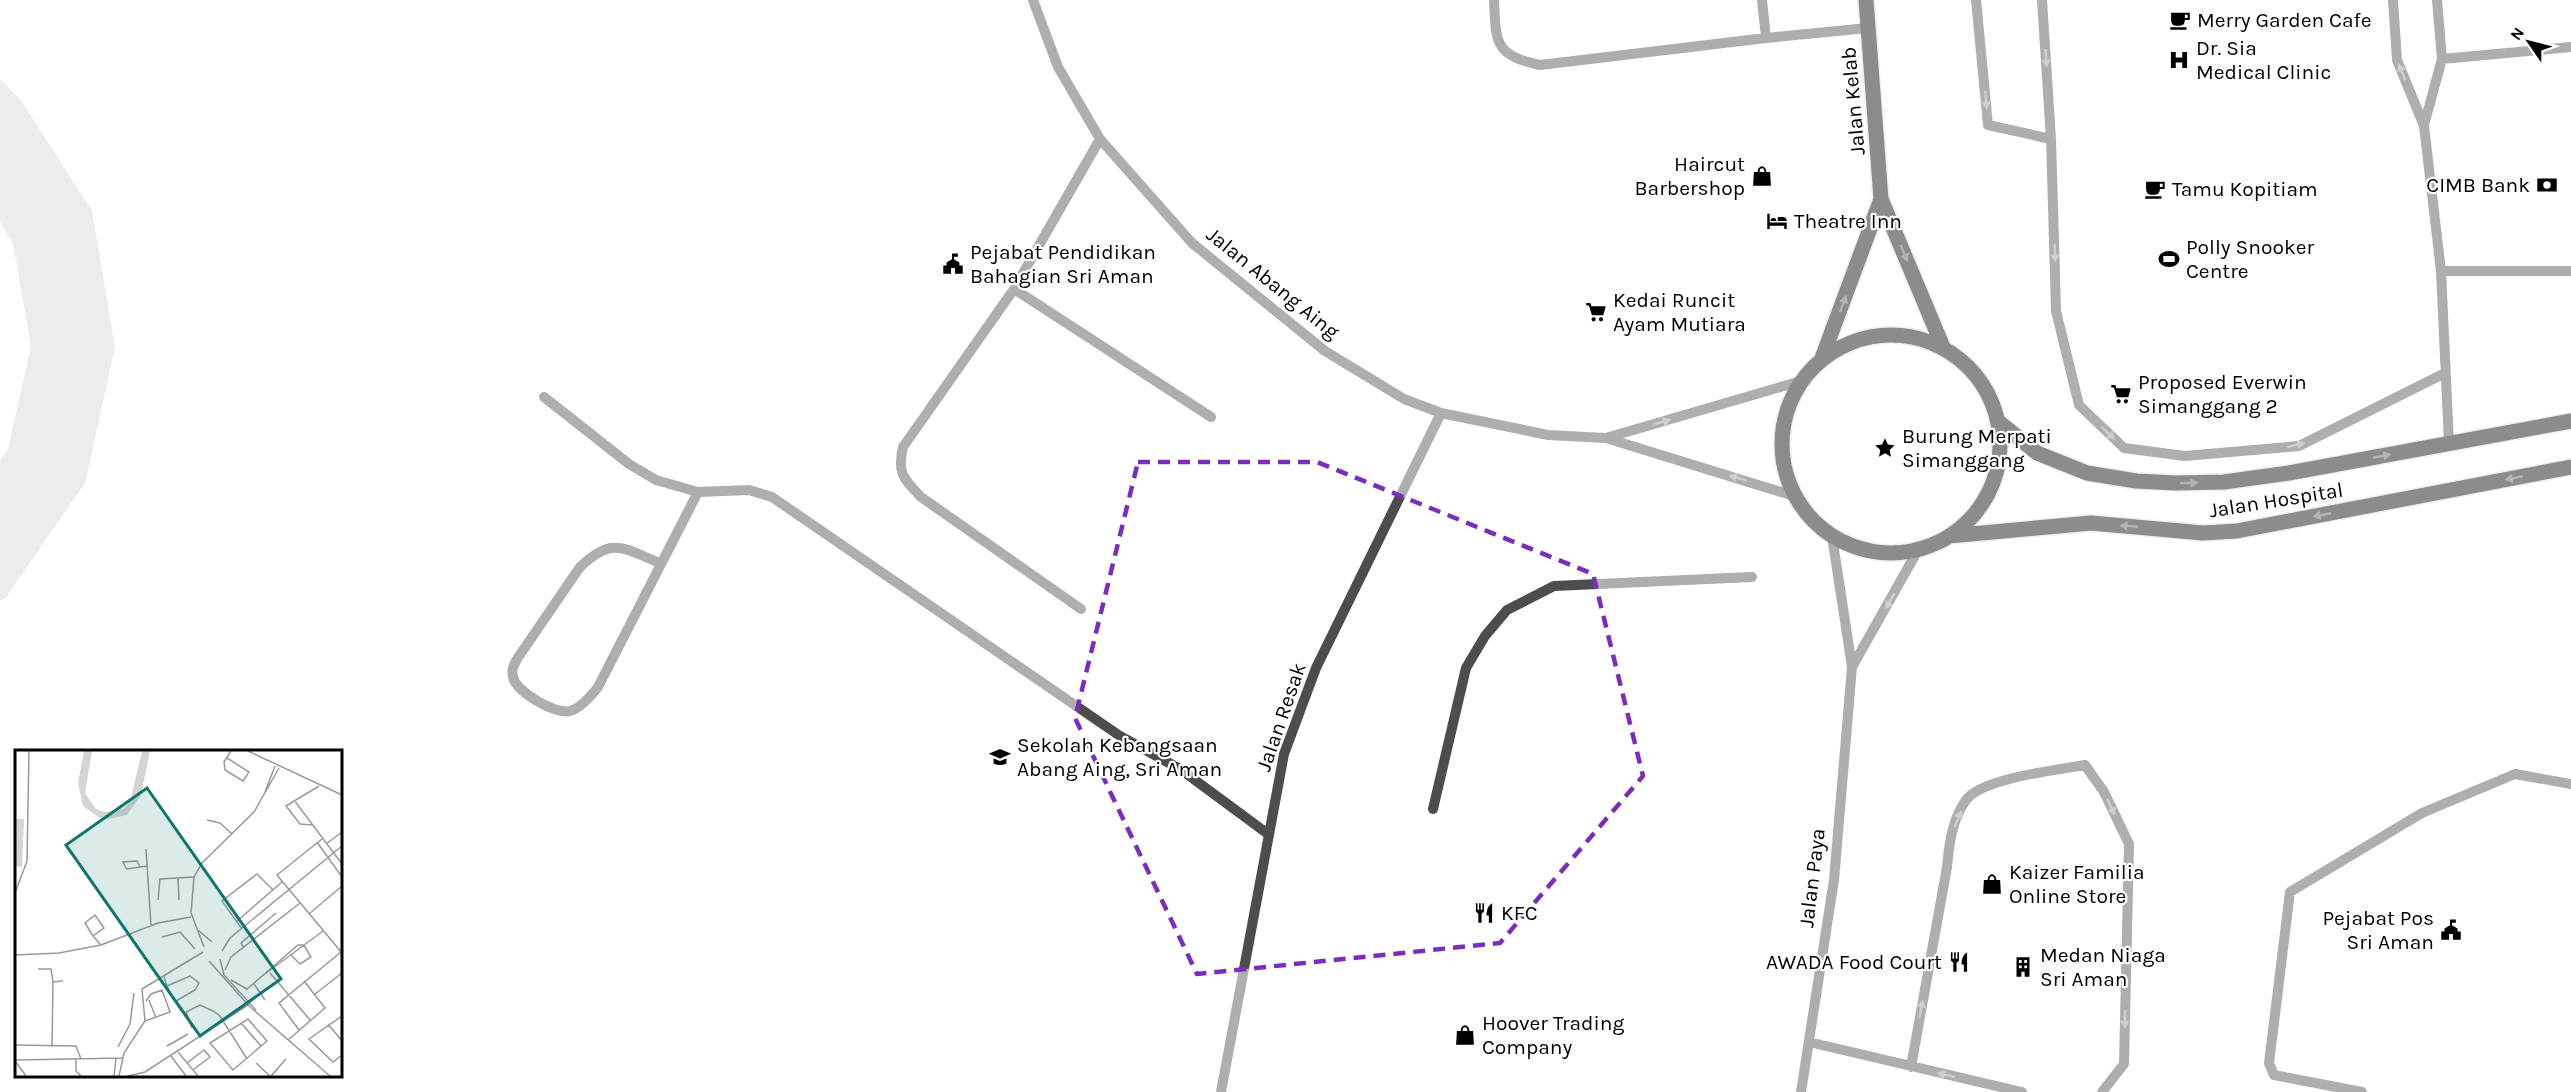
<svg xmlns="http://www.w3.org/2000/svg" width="2571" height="1092" font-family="Karla,sans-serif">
  <rect width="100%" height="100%" fill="#fff"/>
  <!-- green -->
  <path fill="#d4d4d4" d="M0 79 22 102 92 211 115 347 85 483 6 597 0 601V461L8 449 31 346 13 243 0 222Z"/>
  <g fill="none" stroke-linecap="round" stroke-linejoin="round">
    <!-- major casing -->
    <g stroke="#dbdbdb" stroke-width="18">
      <path id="major" d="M1866 0 1881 199 1943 347
        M1782 444a109 109 0 1 1 218 0a109 109 0 1 1-218 0Z
        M1822 358 1881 199
        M1999 422 2037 453 2087 473 2136 481 2176 483 2224 482 2289 473 2571 421
        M1949 536 2091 523 2203 533 2237 531 2571 467"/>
    </g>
    <!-- minor -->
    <path stroke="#4d4d4d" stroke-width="10" d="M1033 0 1058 67 1100 139 1192 243 1325 351 1404 399 1441 413 1548 435 1606 438 1794 496
      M1494 0C1496 43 1494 55 1540 65L1766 38 1868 28
      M1762 0 1766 38
      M1976 0 1988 125 2051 139
      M2042 0 2051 139 2056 311 2079 405 2124 448 2185 456 2299 446 2445 373
      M2393 0 2397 60 2424 126 2441 271 2449 443
      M2442 59 2571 47
      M2424 125 2442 59 2437 0
      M2441 271H2571
      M1014 289 1211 417
      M544 397 629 464 656 480 698 492 749 490 772 497 1120 736 1180 769 1268 834
      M1606 438 1801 381
      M660 563C622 548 613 536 580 567L517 659C514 665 511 670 513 677 516 692 556 715 570 711 581 708 591 696 598 687L698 492
      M1081 609 921 497C903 478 897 473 903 447L1014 289 1100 139
      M1852 667 1918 550
      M1433 809 1466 668 1485 636 1507 610 1554 586 1752 577
      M1809 1042 2022 1092
      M1911 1067 1947 867C1949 845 1952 819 1966 800 1982 778 2057 770 2085 765L2104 792 2129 844 2124 1064 2102 1092
      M1221 1092 1284 754 1316 668 1441 413
      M1801 1092 1834 880 1852 667 1832 536
      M2362 1092 2274 1075 2269 1063 2290 892 2422 813 2515 774 2571 784"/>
    <!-- major -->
    <use href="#major" stroke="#000" stroke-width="15"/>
  </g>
  <!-- one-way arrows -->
  <defs><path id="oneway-solid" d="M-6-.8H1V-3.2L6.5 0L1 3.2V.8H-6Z" transform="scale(1.5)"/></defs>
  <g fill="#949494">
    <use href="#oneway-solid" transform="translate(2046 58) rotate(86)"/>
    <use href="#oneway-solid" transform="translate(2402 72) rotate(-113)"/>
    <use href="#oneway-solid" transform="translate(1986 100) rotate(85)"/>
    <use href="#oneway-solid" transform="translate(2055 253) rotate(88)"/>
    <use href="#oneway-solid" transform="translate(1662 422) rotate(-16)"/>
    <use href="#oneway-solid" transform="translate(2108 433) rotate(44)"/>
    <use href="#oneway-solid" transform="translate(2296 445) rotate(-13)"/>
    <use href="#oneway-solid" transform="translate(1738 478) rotate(-163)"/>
    <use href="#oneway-solid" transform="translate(1890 601) rotate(119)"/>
    <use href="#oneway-solid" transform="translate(2111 807) rotate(65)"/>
    <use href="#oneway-solid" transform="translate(1958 819) rotate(-67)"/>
    <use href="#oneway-solid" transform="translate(1921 1009) rotate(-80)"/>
    <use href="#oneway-solid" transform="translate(2125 1019) rotate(91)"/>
    <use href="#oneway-solid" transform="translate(1946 1075) rotate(-167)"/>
  </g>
  <g fill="#595959">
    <use href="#oneway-solid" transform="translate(1904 253) rotate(67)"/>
    <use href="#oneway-solid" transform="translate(1843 304) rotate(-70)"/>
    <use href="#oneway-solid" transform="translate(2382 456) rotate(-11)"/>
    <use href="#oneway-solid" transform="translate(2514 478) rotate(169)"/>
    <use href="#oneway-solid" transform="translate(2189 483) rotate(-1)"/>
    <use href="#oneway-solid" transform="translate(2322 515) rotate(169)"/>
    <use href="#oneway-solid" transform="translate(2129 526) rotate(-175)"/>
  </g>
  <!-- marked area -->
  <path d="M0 0H2571V1092H0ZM1138 462H1317L1593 574 1643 776 1500 943 1197 974 1075 718Z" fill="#fff" fill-opacity=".55" fill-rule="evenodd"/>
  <path fill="none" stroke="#7b2cbf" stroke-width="4.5" stroke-dasharray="12 8" stroke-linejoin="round" d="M1138 462H1317L1593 574 1643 776 1500 943 1197 974 1075 718Z"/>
  <!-- icons -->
  <defs>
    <g id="cafe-bare" transform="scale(1.62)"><path d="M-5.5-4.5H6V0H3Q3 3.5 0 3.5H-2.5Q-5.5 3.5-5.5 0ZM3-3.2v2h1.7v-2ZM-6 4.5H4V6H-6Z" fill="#000" stroke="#fff" stroke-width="2.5" paint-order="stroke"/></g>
    <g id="hospital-bare" transform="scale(1.62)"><path d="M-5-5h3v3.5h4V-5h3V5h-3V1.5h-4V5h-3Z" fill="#000" stroke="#fff" stroke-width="2.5" paint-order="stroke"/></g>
    <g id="shop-bare" transform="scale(1.62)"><path d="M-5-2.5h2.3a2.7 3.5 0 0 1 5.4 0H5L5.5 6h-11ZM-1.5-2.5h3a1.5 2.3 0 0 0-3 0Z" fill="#000" stroke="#fff" stroke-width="2.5" paint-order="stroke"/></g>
    <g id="bank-bare" transform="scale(1.62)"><path d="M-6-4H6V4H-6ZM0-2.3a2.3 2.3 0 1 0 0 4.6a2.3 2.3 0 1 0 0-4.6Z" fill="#000" stroke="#fff" stroke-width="2.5" paint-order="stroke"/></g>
    <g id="hotel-bare" transform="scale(1.62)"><path d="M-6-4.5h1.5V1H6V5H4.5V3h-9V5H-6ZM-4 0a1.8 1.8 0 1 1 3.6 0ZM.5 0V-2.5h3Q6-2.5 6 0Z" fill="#000" stroke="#fff" stroke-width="2.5" paint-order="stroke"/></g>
    <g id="stadium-bare" transform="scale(1.62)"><path d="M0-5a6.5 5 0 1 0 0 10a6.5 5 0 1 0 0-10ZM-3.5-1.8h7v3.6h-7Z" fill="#000" stroke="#fff" stroke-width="2.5" paint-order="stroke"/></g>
    <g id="civic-bare" transform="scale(1.62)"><path d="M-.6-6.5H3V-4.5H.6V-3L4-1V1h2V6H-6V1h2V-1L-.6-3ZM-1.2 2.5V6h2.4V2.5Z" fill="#000" stroke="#fff" stroke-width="2.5" paint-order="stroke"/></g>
    <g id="supermarket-bare" transform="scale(1.62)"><path d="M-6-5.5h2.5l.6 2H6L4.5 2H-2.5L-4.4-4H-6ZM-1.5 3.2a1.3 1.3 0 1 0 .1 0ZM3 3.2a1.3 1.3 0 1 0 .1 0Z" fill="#000" stroke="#fff" stroke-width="2.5" paint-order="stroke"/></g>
    <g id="sight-bare" transform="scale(1.62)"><path d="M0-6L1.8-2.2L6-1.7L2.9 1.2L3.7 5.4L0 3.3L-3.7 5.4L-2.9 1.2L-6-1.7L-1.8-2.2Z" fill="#000" stroke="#fff" stroke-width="2.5" paint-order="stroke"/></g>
    <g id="school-bare" transform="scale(1.62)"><path d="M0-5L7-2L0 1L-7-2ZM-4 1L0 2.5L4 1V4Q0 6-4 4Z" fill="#000" stroke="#fff" stroke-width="2.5" paint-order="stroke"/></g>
    <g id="restaurant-bare" transform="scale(1.62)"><path d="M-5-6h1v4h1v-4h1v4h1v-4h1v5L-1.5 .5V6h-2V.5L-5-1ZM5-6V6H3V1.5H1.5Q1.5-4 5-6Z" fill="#000" stroke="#fff" stroke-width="2.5" paint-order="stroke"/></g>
    <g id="building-bare" transform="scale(1.62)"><path d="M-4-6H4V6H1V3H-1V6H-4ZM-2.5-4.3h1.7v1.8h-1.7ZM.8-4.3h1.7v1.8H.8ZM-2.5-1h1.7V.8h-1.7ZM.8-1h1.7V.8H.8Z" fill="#000" stroke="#fff" stroke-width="2.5" paint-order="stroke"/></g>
  </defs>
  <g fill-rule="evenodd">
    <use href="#cafe-bare" x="2180" y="20"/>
    <use href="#hospital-bare" x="2179" y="60"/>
    <use href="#shop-bare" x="1762" y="176"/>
    <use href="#bank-bare" x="2547" y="185"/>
    <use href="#cafe-bare" x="2155" y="189"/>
    <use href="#hotel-bare" x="1777" y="221"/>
    <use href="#stadium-bare" x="2169" y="259"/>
    <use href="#civic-bare" x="953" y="264"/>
    <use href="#supermarket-bare" x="1596" y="312"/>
    <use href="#supermarket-bare" x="2121" y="394"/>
    <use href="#sight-bare" x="1885" y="448"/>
    <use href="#school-bare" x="1000" y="757"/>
    <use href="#shop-bare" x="1992" y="884"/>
    <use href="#restaurant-bare" x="1484" y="913"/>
    <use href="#civic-bare" x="2451" y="930"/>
    <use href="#restaurant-bare" x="1959" y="962"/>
    <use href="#building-bare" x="2023" y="967"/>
    <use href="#shop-bare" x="1465" y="1035"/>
  </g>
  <g text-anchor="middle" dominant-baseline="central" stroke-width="4.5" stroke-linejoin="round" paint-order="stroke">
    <!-- poi labels -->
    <g font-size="21" fill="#000" stroke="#fff" text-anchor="start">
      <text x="2197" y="20">Merry Garden Cafe</text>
      <text x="2196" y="48">Dr. Sia<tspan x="2196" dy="24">Medical Clinic</tspan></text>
      <text x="1745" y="164" text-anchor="end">Haircut<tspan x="1745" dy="24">Barbershop</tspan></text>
      <text x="2530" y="185" text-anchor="end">CIMB Bank</text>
      <text x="2172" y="189">Tamu Kopitiam</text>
      <text x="1794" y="221">Theatre Inn</text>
      <text x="2186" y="247">Polly Snooker<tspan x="2186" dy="24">Centre</tspan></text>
      <text x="970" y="252">Pejabat Pendidikan<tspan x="970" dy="24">Bahagian Sri Aman</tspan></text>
      <text x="1613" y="300">Kedai Runcit<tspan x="1613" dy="24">Ayam Mutiara</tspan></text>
      <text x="2138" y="382">Proposed Everwin<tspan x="2138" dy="24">Simanggang 2</tspan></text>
      <text x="1902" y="436">Burung Merpati<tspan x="1902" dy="24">Simanggang</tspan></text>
      <text x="1017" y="745">Sekolah Kebangsaan<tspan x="1017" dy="24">Abang Aing, Sri Aman</tspan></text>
      <text x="2009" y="872">Kaizer Familia<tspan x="2009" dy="24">Online Store</tspan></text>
      <text x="1501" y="913">KFC</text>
      <text x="2434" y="918" text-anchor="end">Pejabat Pos<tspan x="2434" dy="24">Sri Aman</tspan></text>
      <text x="2040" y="955">Medan Niaga<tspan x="2040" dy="24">Sri Aman</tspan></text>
      <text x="1942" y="962" text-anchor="end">AWADA Food Court</text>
      <text x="1482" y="1023">Hoover Trading<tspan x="1482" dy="24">Company</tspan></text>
    </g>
    <!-- street labels -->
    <g font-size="21" fill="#000" stroke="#fff">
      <text transform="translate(1853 101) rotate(-95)">Jalan Kelab</text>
      <text transform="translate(1273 283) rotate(39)">Jalan Abang Aing</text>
      <text transform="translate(2276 500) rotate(-9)">Jalan Hospital</text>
      <text transform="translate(1281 717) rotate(-71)">Jalan Resak</text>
      <text transform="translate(1812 878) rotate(-83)">Jalan Paya</text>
    </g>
  </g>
  <!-- overview -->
  <g transform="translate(15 750)">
    <rect width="327" height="327" fill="#fff"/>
    <path d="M69 1H77L70 43 81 59 90 62 108 59 115 52 127 1H135L126 45 112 65 88 70 68 56 63 33ZM0 69H9L7 117 0 116Z" fill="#d4d4d4"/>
    <path fill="none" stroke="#999" stroke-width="1.5" d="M233 1 327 45M212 8 234 22 228 31 210 20 209 12 216 1M250 42 260 16M279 50 327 114M192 70 205 73 217 84M298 75 285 74 271 56 304 36M307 89 262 125 327 203M302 92 327 127M311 94 327 82M131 99 136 176M125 117 122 111 108 112 111 118 112 119 132 116M163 129 164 150M0 143 12 111 14 1M143 150 145 129 179 127M294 164 327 136M221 172 267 132M227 179 207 151 242 124 258 140M183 180 197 192M78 186 89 178 80 165 70 173 78 186 86 195M147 187 165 182 180 199M189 197 176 163 179 127 187 113 239 62 264 18M229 198 226 193 261 163M207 201 215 188 327 96M0 205 44 203 86 195 143 173 176 167M276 205 285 214 296 207 289 195M205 209 209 225 241 260M194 211 234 256 315 326M23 219H36L38 232M210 220 216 207 285 153M255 223 296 271M250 224 308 181M149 227 152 236 158 249 161 251 180 240 184 233 175 226 152 236M216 230 232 239M239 234 250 250M231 240 283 195H289M300 244 327 223M134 250 141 268M327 266 294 289 318 312 327 305M233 269 252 291 218 320 195 293ZM130 271 155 262 147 240 136 244 131 251M226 273 246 296M313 274 327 291M177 278 171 262 185 255 198 261 205 266 232 309M284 280 264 253 326 202M273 290 310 258 289 231M0 295 61 296 66 309M152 296 173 284M37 297 38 232 48 231M103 297 115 274 119 243M163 302 183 326M156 306 171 326M0 310 108 308M61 310V321L66 326M0 311 11 326M172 313 189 300 195 307 178 320M241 313 255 326M99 326 101 308M104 326 109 303 130 271 127 239 188 202M113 326 130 322 236 253M256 326 271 309"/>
    <path fill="#0f766e" fill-opacity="0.15" stroke="#0f766e" stroke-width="3" d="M132 38 266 229 185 286 51 95Z"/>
    <rect width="327" height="327" fill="none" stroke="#000" stroke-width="3"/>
  </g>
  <!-- north arrow -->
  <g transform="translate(2529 42) rotate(305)" stroke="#ffffff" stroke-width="4.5" paint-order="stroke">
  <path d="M0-4.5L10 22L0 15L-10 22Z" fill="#000000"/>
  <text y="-9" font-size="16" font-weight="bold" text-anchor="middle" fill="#000000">N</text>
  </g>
</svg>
